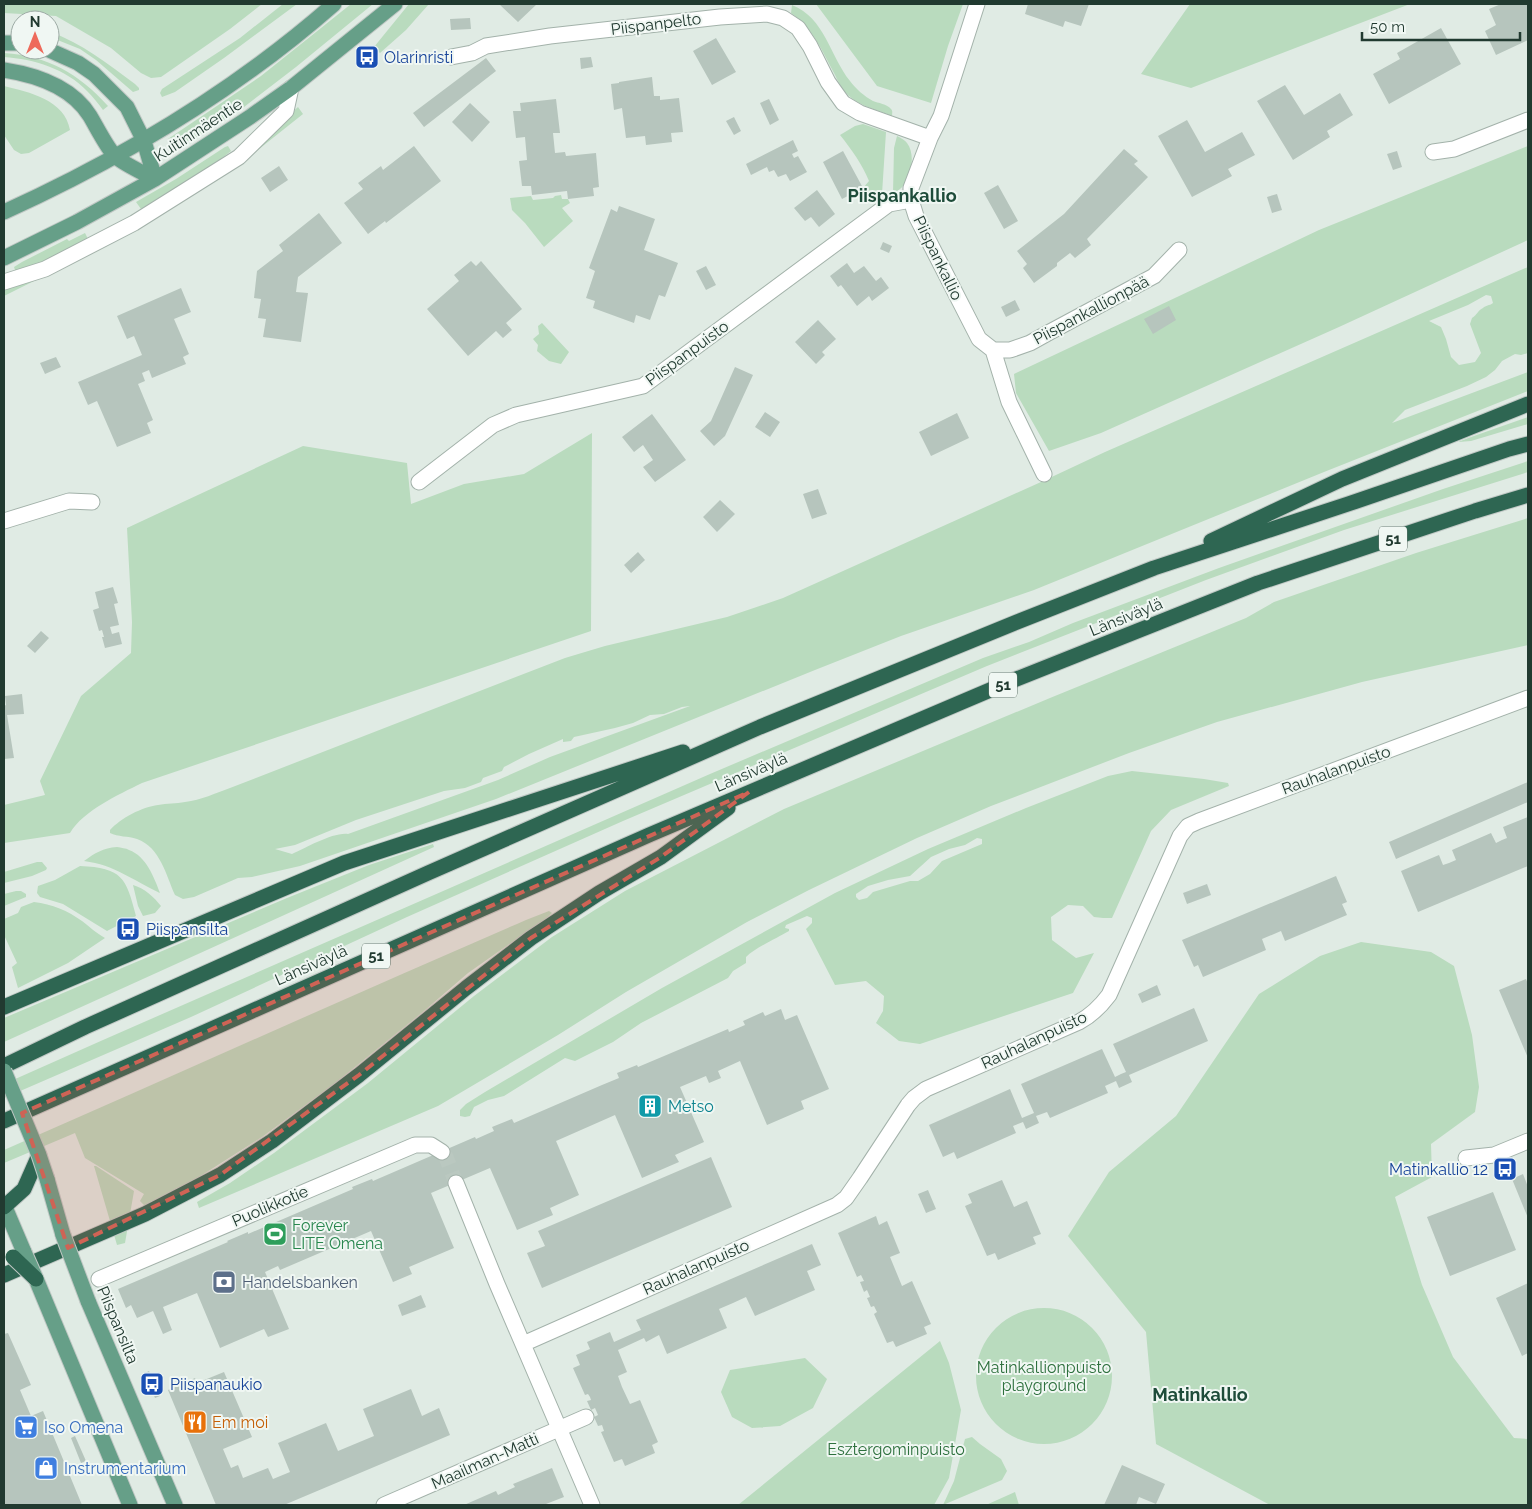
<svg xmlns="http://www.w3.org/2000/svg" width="1532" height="1509" font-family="Raleway,sans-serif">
  <rect width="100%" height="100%" fill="#e0ebe4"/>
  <!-- green -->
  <path fill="#b9dbbe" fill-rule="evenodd" d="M4 4H262L230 29 161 77 151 78 141 73 111 48 56 16 4 13Z
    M283 4H297L224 58 175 92 162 97 160 93 162 89 240 38Z
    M351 4H373L296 67 244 107 197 137 188 141 176 143 168 141V139L261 76Z
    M409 4H429L406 30 380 53 374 47Z
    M816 4H963L948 46 931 103 877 86Z
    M1190 4H1410L1191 88 1141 74Z
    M792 5C825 18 830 56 850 81 856 89 864 96 873 101 878 103 887 104 891 109 893 111 892 113 892 116 878 110 860 106 849 96 842 90 838 81 834 73 822 51 813 28 791 13Z
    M50 32C82 43 108 64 135 84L139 88V90L133 92 96 60 80 49 50 37Z
    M4 53C48 56 78 73 108 106L103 110C98 103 93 97 87 91 66 69 34 59 4 57Z
    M4 86C29 92 65 100 70 130L29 153 21 154 14 150 4 135Z
    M298 107 303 114 235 168 258 142Z
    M863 124 886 132 882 194 881 198 876 202 863 188 869 181C862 164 852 150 840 135L855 126Z
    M897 136C901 138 905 140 907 143 916 155 911 176 903 186 901 189 897 191 893 193L894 148Z
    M228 146 231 151 212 166 141 209 136 202 176 179 225 147Z
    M1528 146V240L1339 327 1101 433 1049 451 1016 393 1014 374 1319 230Z
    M561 195 562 199H568L570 203 562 208 573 221 544 247 525 223 512 210 510 198 531 196 533 200 553 198 555 196Z
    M85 233 88 239 43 262 16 271 15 270 14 267 22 262 67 239 69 241Z
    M1528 267V353L1521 355 1515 354 1502 361 1495 370 1486 377 1467 386 1405 410 1392 423 1528 372V391L1324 472 1034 590 901 636 815 670 496 799 300 866 252 877 238 878 194 897 183 899 175 895C166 875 160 847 137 839 128 836 118 837 110 833V830C121 818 142 807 158 805 167 803 176 804 185 802 201 800 216 793 230 788L565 658 605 646 727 617 783 598 1041 482 1105 452ZM1486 295 1491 296 1493 303C1489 306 1486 305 1483 308 1478 310 1477 315 1472 318L1470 324 1481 353 1475 362 1459 365 1451 357 1446 339 1441 327 1429 321 1468 305ZM690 706 550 757 498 780 348 834C333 832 306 848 292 854L275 849 295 845 356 820 444 791 465 788 481 782 483 778 502 771 504 767 529 754 563 739V742L571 741 574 737 615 728 633 723 650 715 664 714 682 707Z
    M42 277 4 296V288Z
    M542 323 569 352 561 364 549 361 537 351 538 345 533 339 539 334 538 326Z
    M1528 417V424L1471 441 1458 442 1471 437Z
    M592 433 591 631 142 783C118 795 84 810 70 833L4 843V805L45 795 40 781 81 696 131 653 132 622 127 528 303 446 407 463 411 504 464 484 524 474Z
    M1528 461V472L1344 530 1206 580 987 666 623 821 407 917 191 1017 4 1098V1084L103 1040 710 774 983 658 1029 642 1073 623 1219 568 1443 489Z
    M1528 518V645L1362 682 1217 722 1129 753 991 806 917 838 809 890 747 922 626 992 558 1035 438 1106 199 1208 197 1202 230 1183 274 1153 368 1083 474 996 552 937 625 891 784 809 1050 698 1246 618 1274 602 1416 553Z
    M1132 771 1204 779 1228 783 1229 786 1171 810 1151 831 1112 918H1103L1094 917 1083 906 1068 905 1051 917 1052 940 1076 958 1094 953 1073 993 920 1044 899 1041 876 1023 883 1011 884 996 866 981 835 985 806 929 812 923V918L807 916 786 925 785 928 789 929V931C777 938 755 948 746 957V963L733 971 728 978 641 1023 613 1042 575 1061 565 1058 504 1096 488 1100 474 1107 470 1116 465 1117 460 1116V1110L466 1104 485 1092 662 988 835 893 928 849 1026 808 1108 776ZM977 838 982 839V844L942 861 930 874 918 881H910L873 892 867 898 859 900 856 897V894L868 886 888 880 910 876 931 857 949 849 965 845Z
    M433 844 434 847 4 1042V1018L287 898 369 865Z
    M117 847C121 848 126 848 129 850 146 856 154 877 160 893 132 880 115 865 84 861 95 853 103 848 117 847Z
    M37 862H42L47 868 46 870 32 876 4 883V872Z
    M80 866C122 868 126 877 136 916L107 931 63 904 40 897 37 893 38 886 55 880Z
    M133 885C144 888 154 897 161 906L155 913 143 916 138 906Z
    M16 891H21L26 894V897L4 906V894Z
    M34 902C52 904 68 911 82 921 90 927 96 933 105 938L68 963 18 988 12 967 17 963 4 935V919L18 913 21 907Z
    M549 911 552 913 548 917 468 973 424 1011 334 1084 262 1137 199 1177 145 1206 140 1201 144 1194 85 1158 75 1133 4 1163V1150C178 1074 352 995 526 920Z
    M1361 942 1431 952 1454 966 1472 1035 1479 1087 1475 1112 1431 1144 1432 1177 1395 1197 1422 1285 1453 1357 1514 1438 1528 1439V1505H1270L1156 1444 1146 1332 1068 1236 1109 1172 1176 1116 1259 994 1320 956Z
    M94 1166H96L134 1191 125 1243 117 1245Z
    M976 1376a68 68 0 1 1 136 0a68 68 0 1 1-136 0Z
    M940 1341 949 1363 961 1410 949 1478 934 1505H738Z
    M805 1358 827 1379 813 1408 780 1426 752 1428 732 1417 721 1392 730 1370Z
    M972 1437 980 1444 1001 1459 1007 1471 1002 1480 943 1505 954 1481 965 1439Z
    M1015 1492 1019 1505H986Z"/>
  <!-- building -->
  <path fill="#b6c5bd" d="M499 4H537L518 22Z
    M1028 4H1089L1081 26 1065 21 1063 27 1025 14Z
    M1501 4H1528V40L1496 55 1485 31 1496 25 1489 9Z
    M470 18 471 29 451 30 450 19Z
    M1441 28 1461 64 1389 104 1373 74 1400 59 1397 53Z
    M716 38 736 72 712 85 693 51Z
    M372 53 375 57 365 65 362 61Z
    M591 57 593 67 581 69 580 58Z
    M486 58 496 71 424 127 413 113Z
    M652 77 654 96H660V100L679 98 683 132 671 133 672 142 646 145 645 136 626 138 622 108 614 110 611 84 619 83V82Z
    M1285 85 1304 115 1340 93 1353 115 1327 131 1330 137 1293 160 1257 101Z
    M556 99 560 133H553L555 153 565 152 566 156 596 153 599 187 593 188 594 196 568 199 567 191 532 195 531 186H522L519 161 527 160 525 137 516 138 513 111H521L520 103Z
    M769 99 779 120 770 125 760 103Z
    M470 103 490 122 472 142 452 122Z
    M734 117 741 131 734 135 726 121Z
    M1187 120 1205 152 1242 132 1255 155 1228 169 1232 176 1192 197 1158 136Z
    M793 140 798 151 792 154 794 158 798 156 807 172 790 181 786 174 778 177 774 170 769 172 767 167 751 175 746 164Z
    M414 146 441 181 386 223 385 221 368 234 344 203 363 189 358 183 381 166 383 170Z
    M1124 149 1138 161 1134 164 1148 177 1087 239 1091 245 1075 258 1070 253 1057 263V266L1034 283 1023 268 1027 264 1017 251 1064 214Z
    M843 151 863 188 842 199 823 162Z
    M1397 151 1402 167 1393 170 1387 154Z
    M279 166 288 180 270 192 261 178Z
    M998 185 1018 221 1004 229 984 193Z
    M817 190 835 214 819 227 811 217 805 221 794 208Z
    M1277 194 1282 210 1272 213 1267 197Z
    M619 206 655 219 644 250 678 263 665 297 659 295 650 320 636 315 634 323 593 308 595 301 586 298 595 271 589 268 611 209 617 212Z
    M319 213 342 243 298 277 296 292 308 293 301 342 263 337 266 319 258 318 261 299 254 298 257 271 283 251 279 245Z
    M883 242 892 246 889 253 880 249Z
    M471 261 476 266 481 261 522 309 506 323 512 330 503 338 496 331 468 356 427 309 459 281 454 275Z
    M847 263 854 273 864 266 876 281 881 277 889 288 872 301 869 296 857 306 841 285 838 287 830 276Z
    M706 266 716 285 706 290 696 271Z
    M181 288 191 312 174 319 189 354 183 357 186 364 152 378 149 370 142 373 145 381 138 384 153 420 147 423 151 433 117 447 97 401 88 405 78 382 142 355 134 336 127 339 117 316Z
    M1015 300 1020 310 1006 317 1001 307Z
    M1169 306 1176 320 1153 334 1144 319Z
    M818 320 836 339 822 352 825 355 816 364 795 342Z
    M56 357 61 367 45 374 40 363Z
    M735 367 753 375 725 436 714 446 700 431 711 421Z
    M765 412 780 422 770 437 755 427Z
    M957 413 969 438 931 456 919 432Z
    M652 414 686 460 655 482 643 467 653 460 643 445 634 452 622 437Z
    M818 489 827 514 812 519 803 494Z
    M720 500 735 514 717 532 703 517Z
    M638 552 645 560 631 573 624 565Z
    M113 587 118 603 114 604 119 625 110 627 112 634 119 632 122 644 105 648 102 637H104L102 630 99 631 93 610 99 608 95 592Z
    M41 631 49 638 35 653 27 646Z
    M22 694 24 714 7 715 14 758 4 759V706L6 705 5 696Z
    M1528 782V802L1396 859 1389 842Z
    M1528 817V866L1418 912 1401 871 1439 855 1443 865 1449 863 1456 860 1452 850 1491 833 1496 843 1502 840 1507 838 1503 827Z
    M1336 876 1347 902 1342 904 1347 915 1285 941 1281 931 1262 939 1266 950 1203 977 1198 965 1194 967 1182 940Z
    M1207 884 1211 895 1187 904 1183 893Z
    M1526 979 1528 984V1058L1499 990Z
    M1157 985 1161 995 1142 1003 1138 994Z
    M1194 1008 1208 1041 1129 1075 1132 1082 1119 1088 1116 1081 1105 1086 1108 1093 1050 1118 1047 1112 1036 1116 1039 1123 1026 1129 1023 1122 1013 1126 1016 1133 957 1159 954 1152 943 1157 929 1125 1010 1089 1022 1118 1034 1113 1021 1084 1102 1049 1115 1077 1121 1074 1126 1072 1113 1044Z
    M781 1009 785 1020 797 1015 829 1089 801 1101 804 1109 767 1125 740 1061 718 1071 721 1078 709 1083 706 1076 680 1087 704 1142 675 1155 679 1162 642 1178 615 1115 556 1141 579 1195 550 1208 553 1215 517 1230 490 1168 431 1193 454 1248 409 1267 412 1274 393 1282 371 1231 280 1270 278 1266 265 1272 289 1329 268 1337 264 1329 220 1348 197 1293 163 1307 172 1330 163 1334 153 1311 137 1318 131 1305 126 1308 118 1289 228 1242 227 1241 248 1232V1234L353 1189 352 1187 372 1179 373 1181 475 1137 476 1139 494 1131 492 1127 512 1119 514 1123 602 1085 619 1078 617 1073 637 1065 638 1067 728 1029 729 1032 745 1025 743 1021 763 1012 765 1016Z
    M711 1157 732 1207 542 1288 527 1253 545 1246 538 1231Z
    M1523 1174 1528 1187V1218L1512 1179Z
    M1002 1180 1014 1207 1027 1201 1041 1234 1033 1237 1036 1244 998 1260 995 1253 987 1256 965 1206 972 1203 968 1194Z
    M928 1190 936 1209 926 1213 918 1194Z
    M1493 1192 1516 1250 1450 1276 1427 1217Z
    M876 1216 879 1225 887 1221 900 1253 890 1257 902 1286 912 1281 931 1324 924 1327 927 1334 896 1347 893 1341 887 1343 874 1314 877 1312 874 1306 871 1307 867 1298 870 1297 867 1290 864 1292 860 1282 864 1281 861 1275 857 1277 838 1233Z
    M812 1244 821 1265 807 1271 815 1290 755 1316 746 1297 733 1303 719 1309 727 1328 667 1354 659 1335 646 1342 644 1338 618 1350 627 1372 618 1376 622 1387 630 1404 640 1400 658 1442 652 1445 655 1453 625 1466 622 1459 614 1462 601 1432 604 1431 602 1425 598 1426 594 1417 598 1415 595 1408 591 1410 587 1401 591 1400 590 1397 588 1394 585 1395 573 1368 580 1365 576 1355 590 1349 587 1342 610 1332 614 1342 641 1330 636 1320Z
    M1528 1283V1353L1522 1356 1496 1298Z
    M421 1295 426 1307 402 1316 398 1305Z
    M8 1333 31 1385 20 1390 31 1416 43 1411 82 1505H4V1334Z
    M149 1371 160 1396 155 1398 145 1373Z
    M224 1372 252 1437 223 1449 231 1468 238 1465 243 1478 268 1468 273 1479 290 1472 278 1443 326 1423 338 1451 374 1436 363 1409 411 1389 422 1416 439 1408 450 1435 284 1505H216L168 1390 195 1378 197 1383Z
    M75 1436 86 1461 81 1463 71 1438Z
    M1122 1465 1165 1484 1156 1504 1139 1497 1136 1505H1104Z
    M552 1468 564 1497 546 1504 547 1505H464L496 1491 498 1495 515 1487 513 1484Z"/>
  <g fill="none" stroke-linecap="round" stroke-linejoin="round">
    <!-- minor-tunnel -->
    <path stroke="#bac8c0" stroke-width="15" stroke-dasharray="15 8" stroke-linecap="butt" d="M442 1152 446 1157 456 1183"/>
    <!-- minor casing -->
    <g stroke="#a3b2aa" stroke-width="17">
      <path id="minor" d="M977 4 941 116 930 138 911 188V200L916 216 979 339 993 350 1009 402 1044 474
        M451 57 472 53 486 46 550 36 720 17 767 14 783 18 798 28 810 46 828 82 843 103 860 113 930 138
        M1433 152 1454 149 1528 120
        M4 282 45 269 134 223 239 157 286 111 291 88
        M993 350H1010L1030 343 1048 333 1154 276 1179 250
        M419 482 493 425 516 415 643 386 889 204 911 200
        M4 521 69 501 92 502
        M1466 1158 1494 1155 1528 1141
        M456 1183 497 1284 592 1505
        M99 1279 415 1145H431L442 1152
        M523 1344 837 1205 846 1198 860 1178 908 1105 914 1098 926 1089 1079 1022C1092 1015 1100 1007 1109 995L1180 836 1188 826 1199 821 1528 698
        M384 1505 586 1417"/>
    </g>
    <!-- major casing -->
    <g stroke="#c1c8c5" stroke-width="17">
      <path id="major" d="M4 43H20
        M49 50 78 63 94 74 127 107 144 141 155 179
        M4 70C36 75 72 87 90 116 96 126 107 148 115 156 122 163 145 174 155 179
        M4 212C123 158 236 90 334 4
        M4 258 77 222 155 179 250 117 291 88 395 4
        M47 1179 63 1235
        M4 1205 24 1252
        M36 1279 130 1505
        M88 1301 175 1505"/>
    </g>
    <!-- highway casing -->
    <g stroke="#c1c8c5" stroke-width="17">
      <path id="highway" d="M1211 541 1342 479 1528 404
        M4 1007 344 863 683 752
        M4 1066 85 1027 428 873 760 727 1017 622 1154 568 1348 504 1509 449 1528 444
        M4 1121 649 835 1009 682 1258 583 1475 511 1528 495
        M4 1207 24 1189 39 1155
        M4 1275 145 1214 220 1175 272 1141 359 1075 466 988 531 938 599 893 661 857 728 808"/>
    </g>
    <!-- minor -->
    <use href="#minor" stroke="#fff" stroke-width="15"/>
    <!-- major -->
    <use href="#major" stroke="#669f88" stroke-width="15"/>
    <!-- highway -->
    <use href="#highway" stroke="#2e6652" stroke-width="15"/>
    <!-- major-bridge casing -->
    <g stroke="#c1c8c5" stroke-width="17" stroke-linecap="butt">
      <path id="major-bridge" d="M4 1071 39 1155 47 1179
        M63 1235 88 1301
        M24 1252 36 1279"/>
    </g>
    <!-- highway-bridge casing -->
    <g stroke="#c1c8c5" stroke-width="17" stroke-linecap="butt">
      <path id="highway-bridge" d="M13 1257 36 1279"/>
    </g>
    <!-- major-bridge -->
    <use href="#major-bridge" stroke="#669f88" stroke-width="15"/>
    <!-- highway-bridge -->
    <use href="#highway-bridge" stroke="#2e6652" stroke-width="15"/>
  </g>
  <!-- marked area -->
  <path fill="#cf6355" fill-opacity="0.2" stroke="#cf6355" stroke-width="4" stroke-dasharray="10 6" stroke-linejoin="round" d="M749 792 661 857 531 938 359 1075 220 1175 68 1248 22 1113Z"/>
  <!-- icons -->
  <defs>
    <g id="bus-square" transform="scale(1.25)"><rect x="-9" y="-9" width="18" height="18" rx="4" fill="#1a4fb4" stroke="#f0f7f3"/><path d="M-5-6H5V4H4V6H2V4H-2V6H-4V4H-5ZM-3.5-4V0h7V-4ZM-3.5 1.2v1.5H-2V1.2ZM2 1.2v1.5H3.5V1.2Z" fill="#fff"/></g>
    <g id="building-square" transform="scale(1.25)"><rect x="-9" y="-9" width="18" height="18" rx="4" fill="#0f9aa8" stroke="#f0f7f3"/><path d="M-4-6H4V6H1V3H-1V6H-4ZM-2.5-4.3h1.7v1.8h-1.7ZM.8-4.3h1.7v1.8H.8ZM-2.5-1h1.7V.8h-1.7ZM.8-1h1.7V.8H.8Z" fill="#fff"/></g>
    <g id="stadium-square" transform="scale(1.25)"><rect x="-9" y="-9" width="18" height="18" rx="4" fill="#2e9e5b" stroke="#f0f7f3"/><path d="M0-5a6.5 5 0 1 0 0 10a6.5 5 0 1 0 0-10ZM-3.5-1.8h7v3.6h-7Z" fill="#fff"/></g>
    <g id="bank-square" transform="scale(1.25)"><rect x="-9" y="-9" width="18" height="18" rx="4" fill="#5c6f8a" stroke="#f0f7f3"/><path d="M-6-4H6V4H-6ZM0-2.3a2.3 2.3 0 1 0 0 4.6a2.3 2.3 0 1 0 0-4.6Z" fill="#fff"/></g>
    <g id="restaurant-square" transform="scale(1.25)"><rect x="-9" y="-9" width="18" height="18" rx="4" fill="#e8710a" stroke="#f0f7f3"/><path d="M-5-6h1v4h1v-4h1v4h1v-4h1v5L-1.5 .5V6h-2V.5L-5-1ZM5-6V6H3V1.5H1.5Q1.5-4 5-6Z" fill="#fff"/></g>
    <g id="supermarket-square" transform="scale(1.25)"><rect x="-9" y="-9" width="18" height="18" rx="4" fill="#3f7fe0" stroke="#f0f7f3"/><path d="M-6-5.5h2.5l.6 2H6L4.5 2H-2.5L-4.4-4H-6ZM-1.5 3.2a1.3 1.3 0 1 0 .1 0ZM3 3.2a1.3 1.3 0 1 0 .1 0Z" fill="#fff"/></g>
    <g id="shop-square" transform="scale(1.25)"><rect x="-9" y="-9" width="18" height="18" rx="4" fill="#3f7fe0" stroke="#f0f7f3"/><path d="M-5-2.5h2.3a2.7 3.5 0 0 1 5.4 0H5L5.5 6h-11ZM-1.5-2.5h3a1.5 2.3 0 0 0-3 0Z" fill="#fff"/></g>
  </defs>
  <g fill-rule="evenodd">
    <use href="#bus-square" x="367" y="57"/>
    <use href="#bus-square" x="128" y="929"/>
    <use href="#building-square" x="650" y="1106"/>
    <use href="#bus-square" x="1505" y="1169"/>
    <use href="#stadium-square" x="275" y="1234"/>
    <use href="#bank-square" x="224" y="1282"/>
    <use href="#bus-square" x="152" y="1384"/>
    <use href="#restaurant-square" x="195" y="1422"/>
    <use href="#supermarket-square" x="26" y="1427"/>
    <use href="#shop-square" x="46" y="1468"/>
  </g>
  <g text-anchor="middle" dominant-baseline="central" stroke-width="4" stroke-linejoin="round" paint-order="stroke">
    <!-- shield labels -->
    <g fill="#f0f7f3" stroke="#5f736a" stroke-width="1">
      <rect x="1379" y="526.5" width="28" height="25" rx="4"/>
      <rect x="989" y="672.5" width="28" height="25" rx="4"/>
      <rect x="362" y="943.5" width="28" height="25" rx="4"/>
    </g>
    <g font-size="15" font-weight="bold" fill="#213a30">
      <text x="1393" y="539">51</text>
      <text x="1003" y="685">51</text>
      <text x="376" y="956">51</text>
    </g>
    <!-- street labels -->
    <g font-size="16" fill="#213a30" stroke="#f0f7f3">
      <text transform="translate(656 24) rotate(-7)">Piispanpelto</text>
      <text transform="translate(198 130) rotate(-33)">Kuitinmäentie</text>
      <text transform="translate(938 258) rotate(64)">Piispankallio</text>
      <text transform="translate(1091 310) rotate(-28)">Piispankallionpää</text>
      <text transform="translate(687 353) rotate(-36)">Piispanpuisto</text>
      <text transform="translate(1126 617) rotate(-22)">Länsiväylä</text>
      <text transform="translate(1336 770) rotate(-20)">Rauhalanpuisto</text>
      <text transform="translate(751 772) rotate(-23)">Länsiväylä</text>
      <text transform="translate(311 965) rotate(-24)">Länsiväylä</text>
      <text transform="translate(1034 1040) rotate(-25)">Rauhalanpuisto</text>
      <text transform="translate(270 1206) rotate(-23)">Puolikkotie</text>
      <text transform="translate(696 1267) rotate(-24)">Rauhalanpuisto</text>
      <text transform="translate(118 1325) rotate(67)">Piispansilta</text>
      <text transform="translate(485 1461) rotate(-24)">Maailman-Matti</text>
    </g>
    <!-- transit labels -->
    <g font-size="16" fill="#164399" stroke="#f0f7f3" text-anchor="start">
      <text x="384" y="57">Olarinristi</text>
      <text x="146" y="929">Piispansilta</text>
      <text x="1488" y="1169" text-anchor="end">Matinkallio 12</text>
      <text x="170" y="1384">Piispanaukio</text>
    </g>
    <!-- culture labels -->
    <g font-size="16" fill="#0d838f" stroke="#f0f7f3" text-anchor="start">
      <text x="668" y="1106">Metso</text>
    </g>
    <!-- leisure labels -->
    <g font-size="16" fill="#27864d" stroke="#f0f7f3" text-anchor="start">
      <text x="292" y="1225">Forever<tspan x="292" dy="18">LITE Omena</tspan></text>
    </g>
    <!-- service labels -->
    <g font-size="16" fill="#4e5e75" stroke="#f0f7f3" text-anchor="start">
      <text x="242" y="1282">Handelsbanken</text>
    </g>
    <!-- park labels -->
    <g font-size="16" fill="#2d703d" stroke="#f0f7f3">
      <text x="1044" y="1367">Matinkallionpuisto<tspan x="1044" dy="18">playground</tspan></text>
      <text x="896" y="1449">Esztergominpuisto</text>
    </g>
    <!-- food labels -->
    <g font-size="16" fill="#c56008" stroke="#f0f7f3" text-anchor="start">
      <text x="212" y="1422">Em moi</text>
    </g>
    <!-- shop labels -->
    <g font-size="16" fill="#366cbe" stroke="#f0f7f3" text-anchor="start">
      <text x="44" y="1427">Iso Omena</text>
      <text x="64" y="1468">Instrumentarium</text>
    </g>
    <!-- neighbourhood labels -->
    <g font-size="18" font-weight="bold" fill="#1e4c3a" stroke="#f0f7f3">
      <text x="902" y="195">Piispankallio</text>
      <text x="1200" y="1394">Matinkallio</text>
    </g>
  </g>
  <!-- border -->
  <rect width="1532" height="1509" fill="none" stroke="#213a30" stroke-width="10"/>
  <!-- north arrow -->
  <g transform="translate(35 35)"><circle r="24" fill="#f0f7f3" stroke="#9daba5"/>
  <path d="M0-4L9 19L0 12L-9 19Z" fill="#ee6a5b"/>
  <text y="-8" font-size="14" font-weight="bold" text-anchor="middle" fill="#213a30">N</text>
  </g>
  <!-- scale -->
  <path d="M1362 32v8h158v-8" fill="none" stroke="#213a30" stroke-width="2.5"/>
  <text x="1370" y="32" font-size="15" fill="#213a30" stroke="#f0f7f3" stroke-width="4" paint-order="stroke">50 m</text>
</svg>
